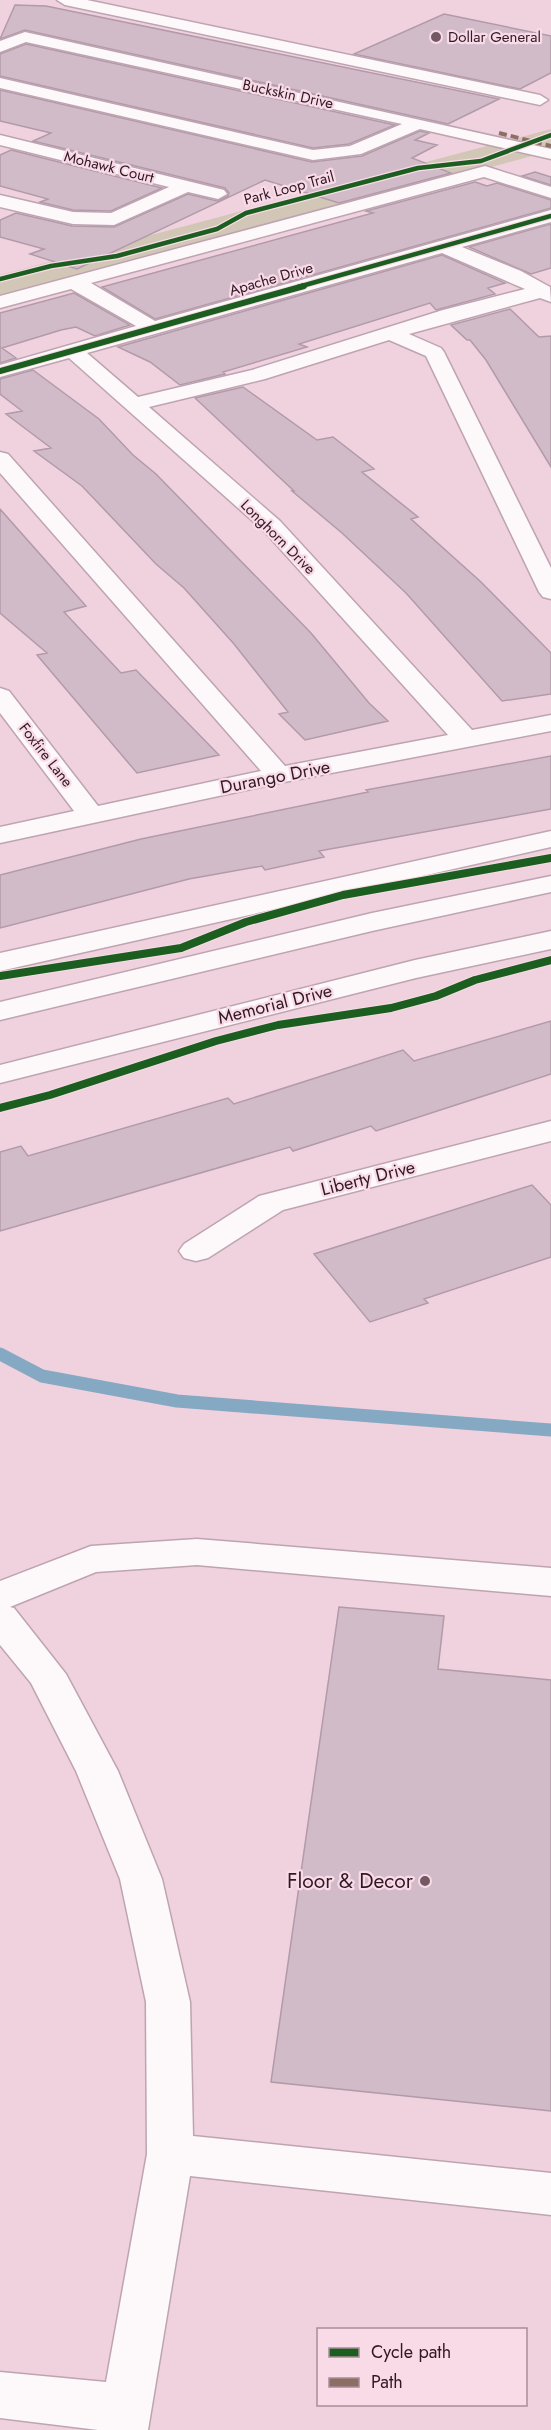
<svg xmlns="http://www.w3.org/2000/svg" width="551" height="2430" font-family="Jost,sans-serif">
  <rect width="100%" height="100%" fill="#f0d2df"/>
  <!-- green -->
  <path fill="#d2c7b7" d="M551 129V151L0 299V275Z"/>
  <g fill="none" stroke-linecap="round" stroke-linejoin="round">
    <!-- stream -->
    <path stroke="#86a9c3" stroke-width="13" d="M0 1354 42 1376 177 1401 551 1430"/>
  </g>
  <!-- building -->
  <path fill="#d2bbc9" stroke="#b29aa9" stroke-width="1.5" d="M15 5 46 6 499 99 448 124 25 30 0 39Z
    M444 14 551 36V73L520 89 354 54Z
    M26 44 395 125 349 144 313 148 0 76V54Z
    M0 90 312 162 362 156 420 131 429 133 415 140 437 145 412 158 451 173 339 203 265 180 77 269 30 254 44 249 0 237V220L16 213 72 226 114 227 188 194 217 201 228 196 229 193 225 188 33 141 51 133 0 121Z
    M11 150 162 188 111 211 73 210 40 202 48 199 0 186V155Z
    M535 172 551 177V185L522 176Z
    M475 182 487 186 497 183 551 200V208L155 319 102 287 373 213 366 211Z
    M551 224V268L531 274 469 247Z
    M442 255 505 283 488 288 495 294 436 310 430 303 299 344 307 347 223 372 225 374 180 385 150 362 118 347Z
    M74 293 130 325 95 336 76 327 61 330 2 348 16 358 0 363V313Z
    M510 309 539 337 551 336V467L486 360 470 340H467L451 325Z
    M33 370 99 419 133 455 156 474 311 633 369 703 388 721 305 740 279 714 288 712 234 644 184 588 156 564 82 486 34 451 51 448 6 414 22 411 0 394V379Z
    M243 387 317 440 333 437 374 469 362 472 418 517 411 519 481 582 551 653V694L502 701 406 593 342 533 292 491H294L195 398Z
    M0 509 86 606 64 612 121 673 136 670 219 755 137 773 37 655 47 653 0 613Z
    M551 756V809L319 851 324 857 265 870 262 866 189 879 0 928V875L141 839 368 792 366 790Z
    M551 1021V1074L376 1131 371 1126 293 1151 290 1147 0 1231V1152L21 1146 28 1156 228 1098 234 1104 403 1050 414 1061Z
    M532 1185 551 1205V1257L424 1299 428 1303 370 1322 314 1254Z
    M339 1607 444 1616 438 1669 551 1680V2111L271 2082Z"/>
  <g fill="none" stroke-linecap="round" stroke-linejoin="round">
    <!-- minor casing -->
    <g stroke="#bea4b0" stroke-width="3">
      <path id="minor" d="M57 0H87L540 95 548 100 540 105 65 5Z
        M25 32 551 149V159L420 129 361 154 313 160 0 88V78L313 150 350 146 402 124 26 42 0 52V41Z
        M0 135 224 190 227 194 218 199 188 192 114 225 73 224 0 207V195L73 212 111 213 169 187 0 145Z
        M485 166 551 187V198L484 177 91 283 155 321 551 210V222L462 247 521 271 550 287 551 302 540 298 409 334 441 348 444 352 551 568V599L543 597 539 592 426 356 389 340 265 379 149 407 280 521 472 730 551 715V731L279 783 0 843V827L74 811 0 713V688L9 691 98 806 261 771 0 473V452L8 454 285 766 448 735 264 531 69 358 0 377V365L136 326 71 289 0 308V296ZM442 253 525 289 443 310 252 370 138 397 87 353Z
        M551 831V847L0 971V953Z
        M551 876V892L372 931 0 1020V1002L372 913Z
        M551 931V949L416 978 0 1083V1065L415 960Z
        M551 1121V1141L283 1210 208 1258 196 1261 184 1258 179 1251 184 1244 259 1196Z
        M197 1539 551 1568V1596L197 1565 96 1572 10 1607 14 1608 66 1674 118 1771 162 1879 190 2002 193 2136 551 2173V2215L190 2176 148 2430H98L0 2418V2372L106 2382 147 2154 146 2002 120 1879 76 1771 31 1683 0 1645V1581L91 1546Z"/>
    </g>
    <!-- minor -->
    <use href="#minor" fill="#fdf8fa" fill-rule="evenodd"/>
    <!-- quiet -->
    <path stroke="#8d6e63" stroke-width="4" stroke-dasharray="8 4" stroke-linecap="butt" d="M499 133 551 146"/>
    <!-- cycleway-far2 casing -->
    <g stroke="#f8dbe7" stroke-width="7">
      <path id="cycleway-far2" d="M0 279 51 266 117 256 217 229 246 213 418 168 481 161 551 135
        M298 287 551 216"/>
    </g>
    <!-- cycleway-far1 casing -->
    <g stroke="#f8dbe7" stroke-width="8">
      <path id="cycleway-far1" d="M0 371 304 286"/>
    </g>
    <!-- cycleway casing -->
    <g stroke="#f8dbe7" stroke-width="10">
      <path id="cycleway" d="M0 976 181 948 246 922 343 895 551 858
        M0 1108 50 1095 216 1041 278 1025 391 1008 436 996 475 980 551 960"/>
    </g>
    <!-- cycleway-far2 -->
    <use href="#cycleway-far2" stroke="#1b5e20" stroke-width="4.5"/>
    <!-- cycleway-far1 -->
    <use href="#cycleway-far1" stroke="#1b5e20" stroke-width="6"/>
    <!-- cycleway -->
    <use href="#cycleway" stroke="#1b5e20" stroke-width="8"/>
  </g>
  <!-- markers -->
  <g fill="#745965" stroke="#f8dbe7" stroke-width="2">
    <circle cx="436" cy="37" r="6"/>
    <circle cx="425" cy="1881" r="6"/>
  </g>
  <g text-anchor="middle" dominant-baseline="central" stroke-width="4.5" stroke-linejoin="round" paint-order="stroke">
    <!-- far-poi labels -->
    <g font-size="15" fill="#311823" stroke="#f8dbe7" text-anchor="start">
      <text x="448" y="37">Dollar General</text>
    </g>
    <!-- far-street labels -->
    <g font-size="15" fill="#311823" stroke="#f8dbe7">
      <text transform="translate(288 94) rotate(12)">Buckskin Drive</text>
      <text transform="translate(109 167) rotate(14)">Mohawk Court</text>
      <text transform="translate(289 188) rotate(-15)">Park Loop Trail</text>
      <text transform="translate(271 279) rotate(-16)">Apache Drive</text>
      <text transform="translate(278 537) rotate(45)">Longhorn Drive</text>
      <text transform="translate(46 755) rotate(52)">Foxfire Lane</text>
    </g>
    <!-- street labels -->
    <g font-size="18" fill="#311823" stroke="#f8dbe7">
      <text transform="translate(275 777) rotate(-11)">Durango Drive</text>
      <text transform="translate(275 1004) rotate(-14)">Memorial Drive</text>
      <text transform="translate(368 1178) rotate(-14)">Liberty Drive</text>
    </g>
    <!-- near-poi labels -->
    <g font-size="21" fill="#311823" stroke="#f8dbe7" text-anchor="end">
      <text x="413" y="1881">Floor &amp; Decor</text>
    </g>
  </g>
  <!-- legend -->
  <rect x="317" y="2328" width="210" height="78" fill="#f8dbe7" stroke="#a88d99" stroke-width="1.5"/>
  <rect x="329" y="2348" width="30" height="9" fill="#1b5e20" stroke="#a88d99" stroke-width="1.5"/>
  <text x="371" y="2358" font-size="18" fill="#311823">Cycle path</text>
  <rect x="329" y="2378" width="30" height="9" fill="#8d6e63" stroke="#a88d99" stroke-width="1.5"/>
  <text x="371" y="2388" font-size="18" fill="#311823">Path</text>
</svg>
